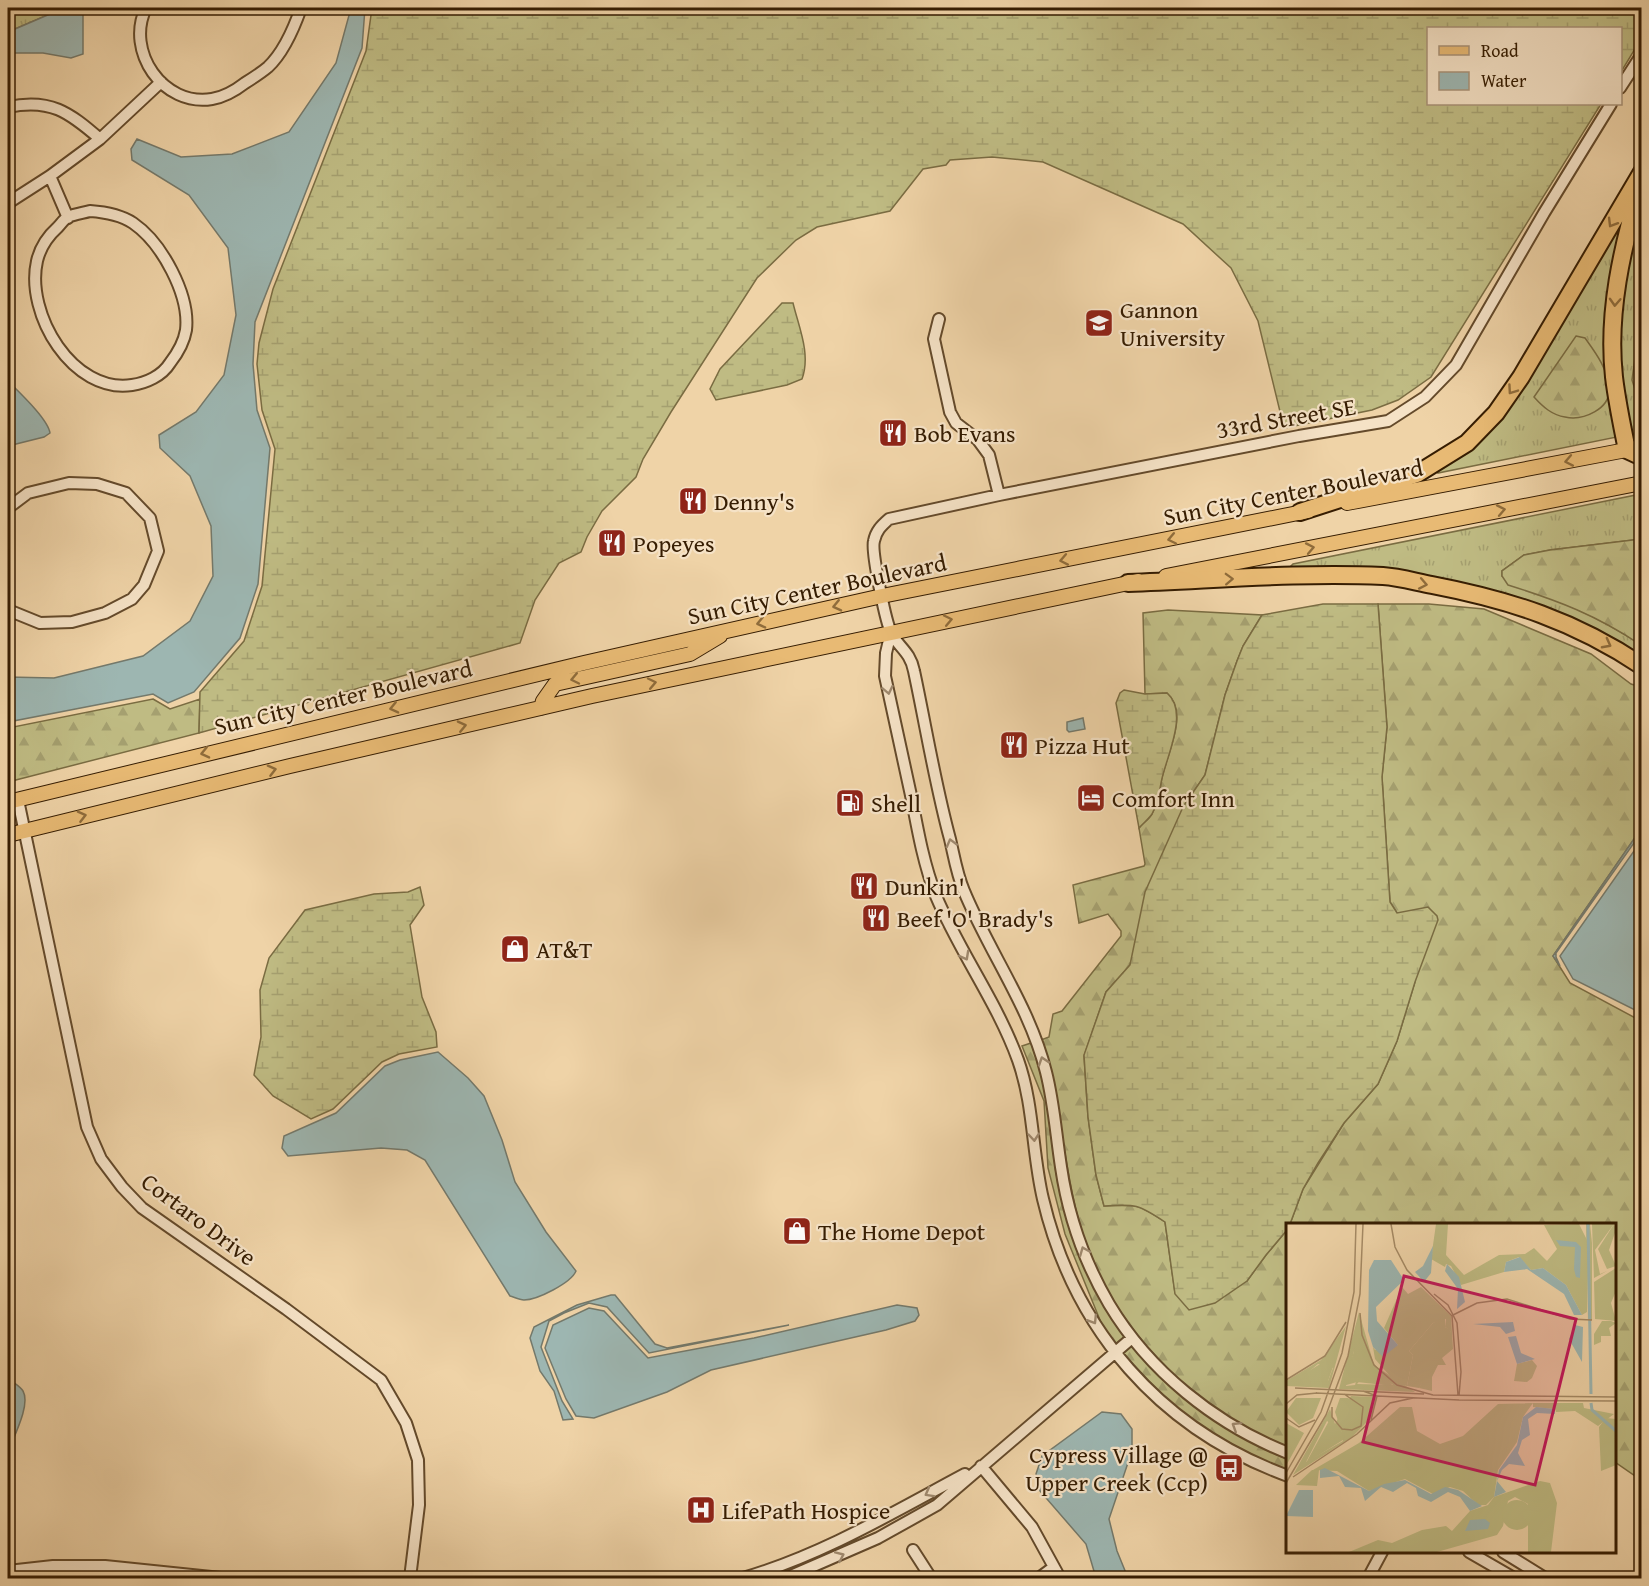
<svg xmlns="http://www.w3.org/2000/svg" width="1649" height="1586" font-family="'Gentium Book Plus',serif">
  <defs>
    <pattern id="grass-tufts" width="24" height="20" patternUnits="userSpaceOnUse" patternTransform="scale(1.5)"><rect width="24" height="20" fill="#bfbb83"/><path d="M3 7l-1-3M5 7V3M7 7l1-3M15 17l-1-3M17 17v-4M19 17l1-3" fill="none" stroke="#a5a070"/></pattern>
    <pattern id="forest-firs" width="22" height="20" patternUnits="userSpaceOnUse" patternTransform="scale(1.5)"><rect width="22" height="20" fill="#bfbb83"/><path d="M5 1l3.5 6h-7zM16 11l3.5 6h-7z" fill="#a5a070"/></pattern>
    <pattern id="wetland-marsh" width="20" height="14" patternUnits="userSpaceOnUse" patternTransform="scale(1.5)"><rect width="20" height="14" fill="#bfbb83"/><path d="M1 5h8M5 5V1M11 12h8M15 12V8" fill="none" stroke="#a5a070"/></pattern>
  </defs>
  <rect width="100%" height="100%" fill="#efd3a7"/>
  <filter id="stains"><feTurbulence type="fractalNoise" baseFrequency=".00333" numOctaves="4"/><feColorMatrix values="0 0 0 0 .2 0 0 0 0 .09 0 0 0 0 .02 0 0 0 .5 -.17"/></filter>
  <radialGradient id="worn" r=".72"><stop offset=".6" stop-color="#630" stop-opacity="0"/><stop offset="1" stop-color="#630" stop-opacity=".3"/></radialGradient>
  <!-- grass -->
  <path fill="url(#grass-tufts)" stroke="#7a6c42" stroke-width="1.5" d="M8 8H64L8 32Z
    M1641 202 1642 315 1639 333 1638 399 1641 400V432L1627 435 1620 390 1618 314Z
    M1624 211 1618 248 1617 437 1438 473V469L1469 448Z
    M1641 494V539L1550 550 1524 555 1502 571V576C1551 598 1597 615 1641 645V658L1517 600 1288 569 1293 564Z"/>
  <!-- forest -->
  <path fill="url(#forest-firs)" stroke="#7a6c42" stroke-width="1.5" d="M1641 315 1642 400H1641L1638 399 1632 380Z
    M1576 336 1585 338C1595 352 1608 369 1609 388 1611 409 1583 421 1565 417 1552 415 1543 407 1534 397Z
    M1641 539V645C1596 615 1559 601 1508 585L1502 576V571L1524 555 1550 550Z
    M1378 604H1429L1484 609 1591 654 1631 684 1641 687V829L1553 956 1570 983 1641 1021V1480L1615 1462 1614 1224H1290L1303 1189 1344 1123 1378 1084 1397 1041 1415 982 1401 913H1397L1390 902 1382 777 1387 727Z
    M1168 610 1262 615 1243 646 1237 661 1225 695 1205 775 1183 807 1130 965 1106 992 1084 1056 1088 1117 1096 1175 1104 1206C1138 1205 1135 1202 1165 1222L1175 1293 1247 1281 1266 1255 1287 1230V1447C1187 1407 1101 1317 1076 1210 1062 1153 1060 1096 1041 1040L1049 1037 1053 1014 1062 1011 1121 936V931L1108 914 1079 923 1073 885 1144 866 1145 864 1139 828C1143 823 1149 819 1152 814 1158 803 1160 794 1161 783 1164 759 1191 713 1167 693L1145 694 1143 613Z
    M153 699 170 709 200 699 199 733 8 782V728Z
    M1031 1043C1039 1066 1046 1090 1049 1114 1052 1134 1053 1154 1056 1173 1068 1233 1091 1286 1124 1337L1115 1344 1102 1325 1065 1234 1048 1168 1044 1101 1022 1046Z
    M1131 1346C1142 1357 1151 1370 1163 1380 1199 1412 1242 1441 1287 1459V1470C1249 1456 1198 1427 1168 1400 1152 1385 1137 1369 1123 1353Z"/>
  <!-- wetland -->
  <path fill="url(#wetland-marsh)" stroke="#7a6c42" stroke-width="1.5" d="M372 8H1641V39L1621 72 1620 28H1428V104H1601L1431 377 1398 400 1372 410 1284 428 1258 321 1231 268 1183 224 1043 162 992 157 950 160 946 165 923 169 890 211 817 227 796 240 757 278 671 412 643 459 636 477 602 511 587 537 581 552 559 563 535 600 520 643 199 733 200 692 244 641 262 586 275 449 262 410 257 364 259 343 273 289 366 51Z
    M782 303H793C799 328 811 354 802 379L787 385 716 400 710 389 720 369Z
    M1323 604H1378L1387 727 1382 777 1390 902 1397 913 1428 907 1437 916 1438 920 1415 982 1397 1041 1378 1084 1344 1123 1318 1163 1303 1189 1290 1224H1288L1287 1230 1266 1255 1247 1281 1215 1303 1189 1310 1175 1294 1165 1222C1138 1204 1136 1204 1104 1206L1096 1175 1088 1117 1084 1055 1106 992 1130 965 1145 892 1183 807 1205 775 1225 695 1237 661 1243 646 1262 615Z
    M1124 690 1145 694 1167 693C1190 713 1165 759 1161 783 1159 794 1158 803 1152 814 1149 819 1143 823 1139 828L1116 703 1120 693Z
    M420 887 424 905 410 925 422 997 436 1032 437 1047 399 1054 382 1062 333 1109 311 1119 273 1096 254 1075 261 1037 260 990 269 958 305 910 374 894 408 892Z"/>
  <!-- water -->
  <path fill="#9db6b1" stroke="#74796b" stroke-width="1.5" d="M64 8H78L83 13V54L71 58 43 53H8V32Z
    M351 8H365L362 48 255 322 253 364 257 410 270 448 258 584 240 638 194 692 168 703 153 694 8 722V677L54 678 143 656 190 621 213 576 211 526 190 476 160 448 159 435 196 412 224 375 236 315 228 248 189 195 132 160 131 149 137 139 181 157 232 154 289 132 336 63Z
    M8 381C19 392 48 419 50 433L44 437 8 446Z
    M1083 718 1085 729 1069 732 1067 730V722Z
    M1641 829V833L1556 953V957L1560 966 1553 956Z
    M1641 841 1642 1013H1641L1573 979 1560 956Z
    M438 1052 468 1078 484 1096 502 1140 515 1182 546 1232 576 1271C571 1283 537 1300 524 1300 519 1300 514 1297 510 1296L425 1160 407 1150 381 1148 288 1156 282 1148 284 1136 336 1113 385 1066 400 1060Z
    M611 1295H615L655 1344 667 1348 789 1325 649 1353 607 1307 589 1303 564 1313 549 1321 541 1347 562 1401 573 1419 563 1420 554 1391 540 1371 530 1338 534 1327 577 1305Z
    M897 1305 917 1308 919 1315 915 1321 886 1330 711 1370 667 1392 594 1418 576 1416 566 1399 545 1348 553 1325 589 1308 604 1311 648 1358 754 1338Z
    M8 1378C12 1382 20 1386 23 1391 31 1405 13 1438 8 1452Z
    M1102 1412 1121 1414 1132 1429V1451L1109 1519 1117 1551 1128 1578H1096L1086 1544 1040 1491 1036 1474 1042 1456Z"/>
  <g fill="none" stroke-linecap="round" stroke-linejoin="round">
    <!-- minor casing -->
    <g stroke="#644a2b" stroke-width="14">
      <path id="minor" d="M146 8C125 51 163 107 212 99 224 97 236 90 245 83 253 78 261 73 268 67 284 52 294 28 301 8
        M1620 88 1642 54
        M8 107C50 98 69 112 100 139
        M50 176 68 218
        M8 203 50 176 100 139 161 82
        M90 211C104 212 121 215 133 223 162 243 190 295 186 330 184 342 177 354 170 363 162 376 146 383 132 385 73 394 25 314 37 261 40 248 48 236 58 227 61 224 64 219 68 217 74 214 83 213 90 211Z
        M939 319 934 339 950 412 956 423 978 440 989 455 999 495
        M8 508 28 493 69 483 97 484 126 493 150 518 158 551 144 585 132 599 105 613 72 622 40 623 8 610
        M891 632 886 653 885 676C894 717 903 759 912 800 918 832 924 865 936 896 960 953 997 1002 1018 1060 1034 1105 1032 1153 1043 1199 1074 1330 1160 1429 1288 1476
        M18 800 87 1127 101 1159 122 1187 142 1208 286 1309 381 1380 406 1423 418 1460 419 1505 410 1578
        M1288 1453C1215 1424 1149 1371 1109 1304 1085 1263 1068 1215 1061 1167 1056 1135 1054 1103 1046 1072 1030 1007 989 952 964 891 957 875 954 856 950 839 935 784 926 727 914 671 910 650 896 646 890 630 885 617 871 551 874 541 876 531 881 526 889 519L999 495 1299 436 1388 421 1425 397 1456 365 1544 213 1611 104
        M981 1466 1032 1527 1060 1578
        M913 1550 931 1578
        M1469 1552 1514 1578
        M1503 1552 1545 1578
        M8 1571 53 1566H105L221 1578
        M743 1578C822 1555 892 1513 965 1474
        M786 1578 878 1538 937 1505 1132 1338
        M1039 1578 1054 1567
        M1368 1578 1382 1552"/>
    </g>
    <!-- major casing -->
    <g stroke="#361d02" stroke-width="16">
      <path id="major" d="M1347 503 1642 447
        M1166 576 1642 483
        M541 708 543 701 555 684 690 654 720 636
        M8 802 584 663 882 596 1308 511
        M8 835 290 766 592 696 1138 581"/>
    </g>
    <!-- highway casing -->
    <g stroke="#361d02" stroke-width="20">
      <path id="highway" d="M1640 187C1622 248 1607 313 1614 377 1617 402 1622 426 1627 450L1642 457
        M1300 512 1417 474 1467 443 1496 413 1521 377 1642 172
        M1128 583C1213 580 1298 572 1383 576 1399 577 1416 582 1432 585 1510 600 1575 621 1642 666"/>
    </g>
    <!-- minor -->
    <use href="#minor" stroke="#f5e2c6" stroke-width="10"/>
    <!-- major -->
    <use href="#major" stroke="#e8ba74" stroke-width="14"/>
    <!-- highway -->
    <use href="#highway" stroke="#e8ba74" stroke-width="16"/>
  </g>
  <!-- one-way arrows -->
  <defs><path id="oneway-chevron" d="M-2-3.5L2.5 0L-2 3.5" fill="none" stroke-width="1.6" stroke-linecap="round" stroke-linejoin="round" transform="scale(1.5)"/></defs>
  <g stroke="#8f6c3b">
    <use href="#oneway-chevron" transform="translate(1612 223) rotate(121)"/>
    <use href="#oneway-chevron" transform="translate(1615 302) rotate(93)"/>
    <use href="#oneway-chevron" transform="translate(1512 390) rotate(125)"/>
    <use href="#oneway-chevron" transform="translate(1569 461) rotate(169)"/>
    <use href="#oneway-chevron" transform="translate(1501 510) rotate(-11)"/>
    <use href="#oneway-chevron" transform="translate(1172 539) rotate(168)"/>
    <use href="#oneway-chevron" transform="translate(1310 548) rotate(-11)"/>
    <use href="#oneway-chevron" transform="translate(1064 560) rotate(169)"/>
    <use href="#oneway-chevron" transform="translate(1229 579) rotate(-2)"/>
    <use href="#oneway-chevron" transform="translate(1423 584) rotate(11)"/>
    <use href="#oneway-chevron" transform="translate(837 606) rotate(167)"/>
    <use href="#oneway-chevron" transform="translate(948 620) rotate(-12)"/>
    <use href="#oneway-chevron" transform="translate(761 623) rotate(167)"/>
    <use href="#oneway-chevron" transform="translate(1607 644) rotate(28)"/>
    <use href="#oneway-chevron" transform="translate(575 679) rotate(168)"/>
    <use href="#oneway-chevron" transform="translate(652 683) rotate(-12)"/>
    <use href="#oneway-chevron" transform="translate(394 708) rotate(167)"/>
    <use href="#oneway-chevron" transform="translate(462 726) rotate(-13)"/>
    <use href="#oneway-chevron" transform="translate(205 753) rotate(167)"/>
    <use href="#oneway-chevron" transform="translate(272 770) rotate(-14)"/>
    <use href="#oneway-chevron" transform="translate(82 816) rotate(-14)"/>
  </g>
  <g stroke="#9f896e">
    <use href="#oneway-chevron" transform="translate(888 690) rotate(78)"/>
    <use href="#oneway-chevron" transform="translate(951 843) rotate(-105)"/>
    <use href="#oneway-chevron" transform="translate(965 956) rotate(61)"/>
    <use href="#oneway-chevron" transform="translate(1043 1061) rotate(-108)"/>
    <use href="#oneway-chevron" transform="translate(1034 1137) rotate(85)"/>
    <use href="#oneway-chevron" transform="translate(1084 1251) rotate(-112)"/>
    <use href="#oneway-chevron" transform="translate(1093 1320) rotate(58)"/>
    <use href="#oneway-chevron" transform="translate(1236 1426) rotate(-148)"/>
    <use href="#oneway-chevron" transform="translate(929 1493) rotate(151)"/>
    <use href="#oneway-chevron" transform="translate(840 1556) rotate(-24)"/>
  </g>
  <!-- icons -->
  <defs>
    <g id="university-square" transform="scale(1.5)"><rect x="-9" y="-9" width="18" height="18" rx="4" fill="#8f2418" stroke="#f5e2c6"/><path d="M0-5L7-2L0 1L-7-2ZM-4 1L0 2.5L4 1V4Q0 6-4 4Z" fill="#fff"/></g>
    <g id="restaurant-square" transform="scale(1.5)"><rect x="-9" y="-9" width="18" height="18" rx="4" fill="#8f2418" stroke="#f5e2c6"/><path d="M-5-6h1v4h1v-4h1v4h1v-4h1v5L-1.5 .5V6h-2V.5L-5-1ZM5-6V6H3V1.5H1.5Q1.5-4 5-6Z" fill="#fff"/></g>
    <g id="hotel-square" transform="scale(1.5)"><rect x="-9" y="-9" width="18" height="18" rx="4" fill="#8f2418" stroke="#f5e2c6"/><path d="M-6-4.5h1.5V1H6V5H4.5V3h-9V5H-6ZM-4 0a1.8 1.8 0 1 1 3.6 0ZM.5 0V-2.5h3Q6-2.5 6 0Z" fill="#fff"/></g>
    <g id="fuel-square" transform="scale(1.5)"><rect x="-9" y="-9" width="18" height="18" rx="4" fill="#8f2418" stroke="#f5e2c6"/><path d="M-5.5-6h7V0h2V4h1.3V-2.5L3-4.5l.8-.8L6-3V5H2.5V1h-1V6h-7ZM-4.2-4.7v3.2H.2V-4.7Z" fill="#fff"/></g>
    <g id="shop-square" transform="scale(1.5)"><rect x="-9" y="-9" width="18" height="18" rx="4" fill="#8f2418" stroke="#f5e2c6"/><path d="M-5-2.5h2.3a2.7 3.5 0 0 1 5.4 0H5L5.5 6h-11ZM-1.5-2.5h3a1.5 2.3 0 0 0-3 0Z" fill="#fff"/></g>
    <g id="bus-square" transform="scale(1.5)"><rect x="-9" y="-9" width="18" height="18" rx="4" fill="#8f2418" stroke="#f5e2c6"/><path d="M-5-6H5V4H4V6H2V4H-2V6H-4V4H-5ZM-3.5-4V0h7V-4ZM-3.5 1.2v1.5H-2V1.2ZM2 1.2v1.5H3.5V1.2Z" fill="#fff"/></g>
    <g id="hospital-square" transform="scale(1.5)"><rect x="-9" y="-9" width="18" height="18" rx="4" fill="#8f2418" stroke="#f5e2c6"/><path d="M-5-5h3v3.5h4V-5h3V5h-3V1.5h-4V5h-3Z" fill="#fff"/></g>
  </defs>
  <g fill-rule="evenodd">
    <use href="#university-square" x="1099" y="323"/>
    <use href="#restaurant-square" x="893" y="433"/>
    <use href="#restaurant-square" x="693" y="501"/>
    <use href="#restaurant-square" x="612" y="543"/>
    <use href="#restaurant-square" x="1014" y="745"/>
    <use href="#hotel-square" x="1091" y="798"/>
    <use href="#fuel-square" x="850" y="803"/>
    <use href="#restaurant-square" x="864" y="886"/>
    <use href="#restaurant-square" x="876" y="918"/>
    <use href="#shop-square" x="515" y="949"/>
    <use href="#shop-square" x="797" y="1231"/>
    <use href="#bus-square" x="1229" y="1468"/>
    <use href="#hospital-square" x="701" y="1510"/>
  </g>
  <g text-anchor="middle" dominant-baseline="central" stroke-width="4.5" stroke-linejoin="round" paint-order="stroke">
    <!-- poi labels -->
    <g font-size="24" fill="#361d02" stroke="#f5e2c6" text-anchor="start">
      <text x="1120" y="309">Gannon<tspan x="1120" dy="28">University</tspan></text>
      <text x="914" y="433">Bob Evans</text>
      <text x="714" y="501">Denny's</text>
      <text x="633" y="543">Popeyes</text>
      <text x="1035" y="745">Pizza Hut</text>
      <text x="1112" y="798">Comfort Inn</text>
      <text x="871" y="803">Shell</text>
      <text x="885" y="886">Dunkin'</text>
      <text x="897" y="918">Beef 'O' Brady's</text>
      <text x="536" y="949">AT&amp;T</text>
      <text x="818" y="1231">The Home Depot</text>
      <text x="1208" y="1454" text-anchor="end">Cypress Village @<tspan x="1208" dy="28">Upper Creek (Ccp)</tspan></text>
      <text x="722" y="1510">LifePath Hospice</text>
    </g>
    <!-- street labels -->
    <g font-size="24" fill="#361d02" stroke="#f5e2c6">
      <text transform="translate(1286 418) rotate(-10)">33rd Street SE</text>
      <text transform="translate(1293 492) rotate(-11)">Sun City Center Boulevard</text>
      <text transform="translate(817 589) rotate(-12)">Sun City Center Boulevard</text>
      <text transform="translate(343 697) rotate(-13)">Sun City Center Boulevard</text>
      <text transform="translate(199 1219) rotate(37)">Cortaro Drive</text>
    </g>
  </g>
  <!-- overview -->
  <g transform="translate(1286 1223)">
    <rect width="330" height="330" fill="#efd3a7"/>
    <path d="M150 1H162L160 32 178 52 213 32 239 31 248 25 261 38 271 26 258 2 293 1 301 17V89L296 92 280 62 257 45 245 47 233 34 220 39 218 49 175 62 165 43 160 41 159 44 145 36ZM328 1 330 7 323 27 330 43 321 46 312 26ZM73 89 88 142 129 169 53 166ZM68 128 100 157 107 162 71 161 84 146 82 143 73 149 69 162 60 163ZM60 103 43 165 0 163V158L35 137ZM32 141 47 145 42 158 20 151ZM65 173 91 174 86 194 66 214 7 252 44 186 49 201ZM41 198 56 209 57 218 20 239ZM320 195 330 196V242L315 248 313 204ZM254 258 264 260 271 280 265 329H242V281L229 274 222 278 217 303 211 312 151 329H63L92 317 106 320 136 307 160 303 166 308 184 288 202 282 208 274Z" fill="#bfbb83" fill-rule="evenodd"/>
    <path d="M116 64 122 71 135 64 165 93 167 126 156 135 160 142H152L146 154V168L133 165 165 108 159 104 160 96 147 100 123 128 127 132 121 163 110 160 89 136 87 124 89 127 112 122 98 105ZM69 125H75L107 163 71 159 57 163ZM39 138 48 141 42 158 5 159ZM10 175H35L27 195 13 202 0 189ZM54 175H62L74 183 76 196 68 204H57L52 198 49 189ZM247 180H297L298 185 328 191 312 203 289 188 270 189 269 186 247 184ZM44 196 59 212 57 217 20 240ZM0 200 18 210 0 243ZM26 247H33L31 263 10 262Z" fill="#bfbb83"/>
    <path d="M300 1H304L306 20V97H302ZM306 1H328L309 27 314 51 321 48 308 55ZM330 45V68L325 80 330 98 309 96 308 59ZM159 94V104L165 107 163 124 133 165 121 163 127 132 123 128 147 100ZM316 98H325L330 100 323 105 325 113H315V119L308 122V111ZM246 137 251 143 246 155 241 159 228 158 231 141ZM247 180 237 194 231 219 212 247 208 274 200 282H192L177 268 164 264 147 271 119 256 83 268 51 248 27 247 73 220 114 184H126L131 208 154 221 177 213 212 181ZM216 292a15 15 0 1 1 30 0a15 15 0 1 1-30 0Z" fill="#bfbb83"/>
    <path d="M270 17 290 19 295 24 294 55 290 54 288 46 289 24 274 23ZM147 23 145 50 138 59 129 49 137 43ZM234 34 245 47 257 45 280 62 296 92H288L278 71 241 46 218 49 220 39ZM88 37H105L118 57 90 84 91 98 112 122 97 134 87 124 82 108 83 47ZM161 41 173 54 179 79 171 86 172 66 159 48ZM227 99 229 108 220 111 214 104 187 101ZM289 102 297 104 296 139 283 116ZM230 113 235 130 249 136 231 141 222 114ZM250 184 269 186V191L251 190 242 196 244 212 236 217 232 230 239 243 223 241 216 247 211 258 220 269 208 274 213 247 231 222 237 194ZM39 245 83 268 98 261 119 257 145 271 159 264 172 267 196 283 184 288 174 274 162 269 145 279 132 273 130 265 121 260 107 269 95 264 79 278 75 265 59 264 53 253 34 255V247ZM13 267H27V294L0 293ZM199 296 204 300 202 306 179 308 184 297Z" fill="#9db6b1"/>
    <path fill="none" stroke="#9db6b1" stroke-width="3" d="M302 1 305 171M305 180 306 187 330 208"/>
    <path fill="none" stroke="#a58a65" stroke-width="1.5" d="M105 1 109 24 121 47 166 93 172 172M148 71 162 82 171 100 175 149 173 173M74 90 76 112 88 142 111 162 147 172M167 92 191 80 221 76 284 96 306 97M0 157 39 133 60 99M9 165 138 171M77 168 91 173 85 197M30 170 173 177 330 178M147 172 330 174M0 181 11 172 31 170M46 184V194L56 206 66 207 75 203 77 184 58 171M0 195 13 204 29 197M0 250 35 189 56 130 68 69 70 1M7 254 71 211 104 180 127 175M0 260 40 192 62 133 74 71 77 1"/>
    <path fill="#c2185b" fill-opacity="0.15" stroke="#c2185b" stroke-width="3" d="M118 53 290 96 249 262 77 219Z"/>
    <rect width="330" height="330" fill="none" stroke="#361d02" stroke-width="3"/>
  </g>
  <!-- margin -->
  <rect width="1649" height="1586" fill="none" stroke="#efd3a7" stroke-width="30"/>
  <rect x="9" y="9" width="1631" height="1568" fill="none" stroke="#361d02" stroke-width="3"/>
  <rect x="15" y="15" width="1619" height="1556" fill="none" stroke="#361d02" stroke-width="1.5"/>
  <!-- legend -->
  <rect x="1427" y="27" width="195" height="78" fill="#f5e2c6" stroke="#a99378" stroke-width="1.5"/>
  <rect x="1439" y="46" width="30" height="9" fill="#e8ba74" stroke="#a99378" stroke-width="1.5"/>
  <text x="1481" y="57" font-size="18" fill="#361d02">Road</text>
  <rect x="1439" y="72" width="30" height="18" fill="#9db6b1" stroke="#a99378" stroke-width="1.5"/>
  <text x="1481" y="87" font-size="18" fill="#361d02">Water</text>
  <rect width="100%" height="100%" filter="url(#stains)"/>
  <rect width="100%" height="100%" fill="url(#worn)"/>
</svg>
